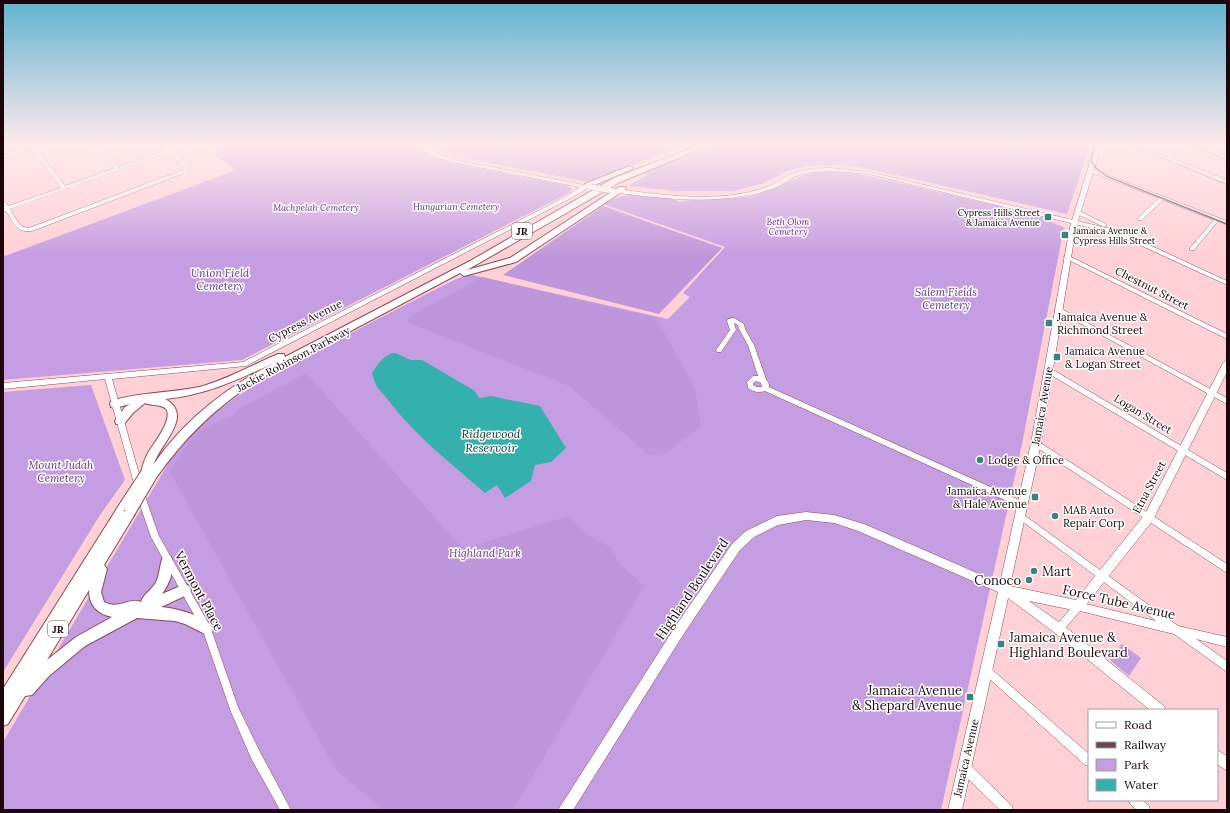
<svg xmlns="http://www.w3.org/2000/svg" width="1230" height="813" font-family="Lora,serif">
  <rect width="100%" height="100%" fill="#ffd0d5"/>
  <!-- green -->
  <path fill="#c59de2" d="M221 143H408L415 146 432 157 452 163 565 185 570 187 572 190 565 195 242 360 3 380V252L5 256 236 170 214 155 223 151 215 146Z
    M428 143H692L588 182 458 157 449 155Z
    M721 143H1091L1067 214 901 176 858 167 841 165 806 166 789 170 761 184 733 191H677L628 186 648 175 644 172Z
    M821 171 852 173 869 176 1050 218C1051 224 1058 225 1064 227L1022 444 941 810H3V742L172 457C213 403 274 373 334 342 372 322 411 302 450 282L468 274 668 319 690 297 683 293 725 247 603 204C609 201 617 197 624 196 638 193 667 196 680 202 703 196 728 201 751 196 776 190 796 175 821 171Z
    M91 385 125 480 100 515 3 672V392Z
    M1122 644 1141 658 1129 676 1110 660Z"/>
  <!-- forest -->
  <path fill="#be96db" d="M603 206 722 248 659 314 503 275Z
    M482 277 656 318 695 389 701 426 666 453 649 455 569 386 409 323 407 318Z
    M306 373 463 549 569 516 589 536 612 548 618 562 644 586 513 810H384L336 770 170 472C176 462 190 438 198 432 209 424 223 421 235 414V411Z"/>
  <!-- water -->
  <path fill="#34b1ac" d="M395 353 411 360H422L475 391 479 398 491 396 540 406 566 448 551 462 535 465 531 481 505 498 497 485 485 493C451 463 416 437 389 401 379 388 376 389 372 373 378 364 384 354 395 353Z"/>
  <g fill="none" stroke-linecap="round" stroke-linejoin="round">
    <!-- minor casing -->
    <g stroke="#8d4b56" stroke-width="1">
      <path id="minor" d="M26 143H31L33 146 40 143H47L35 148 65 186 115 168 92 143H97L119 167 166 150 159 143H164L170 149 185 143H192L172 151 188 166 187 172 32 231C16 233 13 222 6 211L3 212V201L5 202 8 206 61 188 31 149 3 158V155L29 147ZM168 152 183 166V170L29 228C19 228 15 217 10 209Z
        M414 143H419L437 154 455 160 584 185 589 182 592 184 588 188 571 198 246 366 112 379 148 505 159 536 210 626 238 707 260 752 291 810H280L252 760 231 712 203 631 151 537 140 505 105 379 3 389V383L243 362 567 196 580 187 452 162 433 156Z
        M1127 143H1133L1227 180V184Z
        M1187 143H1193L1227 156V159Z
        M831 168 869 172 1111 229H1115L1227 281V285L1116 234 869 174C845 172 820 168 796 176 791 178 786 182 781 185 769 191 755 194 743 196 698 204 653 197 609 192L606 190 609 188C655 194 704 202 750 192 758 190 768 187 776 183 781 180 786 176 792 174 805 169 818 168 831 168Z
        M1088 169H1092L1219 218 1227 221V225L1218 221 1194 250H1190V248L1214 220 1163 200 1142 220H1138V218L1159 198 1088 171Z
        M1077 210 1106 224 1107 225 1104 227 1102 226 1075 213 1074 212Z
        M1067 255 1227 334V339L1065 258 1064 257Z
        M1058 307 1227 398V404L1056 310 1055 309Z
        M734 318 744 324 745 329 754 345 766 379 769 384V387L1026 503 1027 505 1026 507 1023 508 1020 507 765 391C758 393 754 392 748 388L747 382 753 376H758L748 345 739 329 738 325 734 323 736 330 721 352H717L716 350 730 330 727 321 728 319ZM756 381 761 383 762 387H757L753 385V383Z
        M1046 368H1050L1227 473V480L1046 372 1045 370Z
        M1036 440 1227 564V573L1033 445 1032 443 1033 441Z
        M1021 513 1178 626 1227 637V647L1196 639 1227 661V672L1174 634 1080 611 1062 632 1059 633 1056 632 1055 629 1056 626 1075 603 1078 602 1156 621 1018 518 1017 516 1018 514Z
        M986 665 989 667 1089 754V766L1085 765 983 673 981 670 983 667Z
        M964 762 968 763 1012 806 1013 810H1000L960 771 959 767 960 763Z
        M1129 800H1142L1149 806 1150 810H1137L1130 804Z"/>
    </g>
    <!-- major casing -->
    <g stroke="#8d4b56" stroke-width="1">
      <path id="major" d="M1096 143H1102L1076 227 1041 443 1010 586 1076 600 1145 514 1223 363 1227 360V372L1153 520 1082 610 1078 611 1029 601 1063 625 1164 706 1166 710H1150L1055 633 1008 598 962 810H948L998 592 858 531 834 523 806 520 778 525 754 537 740 550 683 635 573 810H558L675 627 732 544 746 531 777 516 806 512 834 515 864 524 1000 583 1031 443 1070 227Z
        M1217 750 1227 756V771L1217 764Z"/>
    </g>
    <!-- highway casing -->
    <g stroke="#8d4b56" stroke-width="2">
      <path id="highway" d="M705 143H714L620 182 467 270 510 258 619 187H625L626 189 516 262 464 276 460 273 258 380C217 406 184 438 156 478L152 480 142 476 141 473C142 467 144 461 147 455 151 446 174 420 166 409 162 404 151 406 145 403L133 413 124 424H116L115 421 125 407 130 404 115 408 111 407 110 404 111 401C140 392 170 393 199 387 226 380 252 365 278 354H284L285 357 470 261 614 178ZM274 363C227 387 185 419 154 464 160 444 195 415 165 399 206 395 237 380 274 363Z
        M630 166 633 168 632 169 592 186H589L585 184Z
        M125 500 129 502 131 505 128 509 133 511 135 514 104 565 107 569 101 592 104 602C118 610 130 597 141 602 143 595 150 591 155 584 160 576 159 566 163 557L167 556 171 557C176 568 169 585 162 594L185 584 189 586 191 590 189 594 161 607C175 608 208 616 213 629L212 633 207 635 185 624 175 621 137 618 85 646 49 676 32 695 25 696 8 724 3 726V689L121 502ZM89 590C89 605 97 614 112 617L76 637 47 660Z"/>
    </g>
    <!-- minor -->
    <use href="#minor" fill="#fff" fill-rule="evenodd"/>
    <!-- major -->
    <use href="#major" fill="#fff" fill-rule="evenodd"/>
    <!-- highway -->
    <use href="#highway" fill="#fff" fill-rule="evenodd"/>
    <!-- rail -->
    <path stroke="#67474c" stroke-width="1.5" d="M1096 143 1091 161 1096 168 1106 176 1227 224"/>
    <!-- minor-bridge casing -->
    <g stroke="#8d4b56" stroke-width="6" stroke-linecap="butt">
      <path id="minor-bridge" d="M591 187 609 190"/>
    </g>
    <!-- highway-bridge casing -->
    <g stroke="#8d4b56" stroke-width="12" stroke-linecap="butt">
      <path id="highway-bridge" d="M125 505 146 473
        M129 514 152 475"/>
    </g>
    <!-- minor-bridge -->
    <use href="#minor-bridge" stroke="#fff" stroke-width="5.5"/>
    <!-- highway-bridge -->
    <use href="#highway-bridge" stroke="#fff" stroke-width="10"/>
  </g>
  <!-- sky -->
  <linearGradient id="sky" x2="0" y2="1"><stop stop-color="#60b3d0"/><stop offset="0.56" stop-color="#ffeaec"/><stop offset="1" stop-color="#ffeaec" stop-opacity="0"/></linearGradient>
  <rect width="1230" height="257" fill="url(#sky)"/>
  <!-- markers -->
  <g fill="#3b837f" stroke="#fff" stroke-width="1.5">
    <rect x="1044" y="213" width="8" height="8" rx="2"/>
    <rect x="1061" y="231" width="8" height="8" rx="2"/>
    <rect x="1045" y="319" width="8" height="8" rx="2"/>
    <rect x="1053" y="353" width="8" height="8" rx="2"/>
    <circle cx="980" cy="460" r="4"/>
    <rect x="1031" y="493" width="8" height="8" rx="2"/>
    <circle cx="1055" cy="516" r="4"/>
    <circle cx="1034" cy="571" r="4"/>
    <circle cx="1029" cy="580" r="4"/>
    <rect x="997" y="640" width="8" height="8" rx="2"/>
    <rect x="966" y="693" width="8" height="8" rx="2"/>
  </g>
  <g text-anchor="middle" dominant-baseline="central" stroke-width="3" stroke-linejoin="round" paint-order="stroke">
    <!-- far-park labels -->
    <g font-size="9" font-style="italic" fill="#643182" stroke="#fff">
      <text x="456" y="206">Hungarian Cemetery</text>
      <text x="316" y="207">Machpelah Cemetery</text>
      <text x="788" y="221">Beth Olom<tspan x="788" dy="10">Cemetery</tspan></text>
    </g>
    <!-- far-poi labels -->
    <g font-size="9" fill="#1e050a" stroke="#fff" text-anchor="end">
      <text x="1040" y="212">Cypress Hills Street<tspan x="1040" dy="10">&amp; Jamaica Avenue</tspan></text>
      <text x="1073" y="230" text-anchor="start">Jamaica Avenue &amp;<tspan x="1073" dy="10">Cypress Hills Street</tspan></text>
    </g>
    <!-- shield labels -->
    <g fill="#fff" stroke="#625054" stroke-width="1">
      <rect x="512" y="223" width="20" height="16" rx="3"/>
      <rect x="48" y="621" width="20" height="16" rx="3"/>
    </g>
    <g font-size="10" font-weight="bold" fill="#1e050a">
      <text x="522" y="231">JR</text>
      <text x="58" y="629">JR</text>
    </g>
    <!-- park labels -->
    <g font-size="11" font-style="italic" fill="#643182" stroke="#fff">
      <text x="220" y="273">Union Field<tspan x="220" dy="13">Cemetery</tspan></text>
      <text x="946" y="292">Salem Fields<tspan x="946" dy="13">Cemetery</tspan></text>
      <text x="61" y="465">Mount Judah<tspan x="61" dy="13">Cemetery</tspan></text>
      <text x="485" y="553">Highland Park</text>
    </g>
    <!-- street labels -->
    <g font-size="11" fill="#1e050a" stroke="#fff">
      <text transform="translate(1152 288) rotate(27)">Chestnut Street</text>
      <text transform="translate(305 321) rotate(-27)">Cypress Avenue</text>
      <text transform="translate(293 359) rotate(-28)">Jackie Robinson Parkway</text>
      <text transform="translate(1042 406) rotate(-80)">Jamaica Avenue</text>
      <text transform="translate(1143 414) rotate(31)">Logan Street</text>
      <text transform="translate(1149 487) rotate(-62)">Etna Street</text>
      <text transform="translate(966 758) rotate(-77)">Jamaica Avenue</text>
    </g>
    <!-- poi labels -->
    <g font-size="11" fill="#1e050a" stroke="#fff" text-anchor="start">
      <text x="1057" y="317">Jamaica Avenue &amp;<tspan x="1057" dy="13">Richmond Street</tspan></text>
      <text x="1065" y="351">Jamaica Avenue<tspan x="1065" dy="13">&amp; Logan Street</tspan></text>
      <text x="988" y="460">Lodge &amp; Office</text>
      <text x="1027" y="491" text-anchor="end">Jamaica Avenue<tspan x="1027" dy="13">&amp; Hale Avenue</tspan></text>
      <text x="1063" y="510">MAB Auto<tspan x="1063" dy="13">Repair Corp</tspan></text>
    </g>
    <!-- water labels -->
    <g font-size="12" font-style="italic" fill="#0a4240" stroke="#fff">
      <text x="491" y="433">Ridgewood<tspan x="491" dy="14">Reservoir</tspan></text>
    </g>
    <!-- near-poi labels -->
    <g font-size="13" fill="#1e050a" stroke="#fff" text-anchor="start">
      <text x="1042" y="571">Mart</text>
      <text x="1021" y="580" text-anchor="end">Conoco</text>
      <text x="1009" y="637">Jamaica Avenue &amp;<tspan x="1009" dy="15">Highland Boulevard</tspan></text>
      <text x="962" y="690" text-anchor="end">Jamaica Avenue<tspan x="962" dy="15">&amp; Shepard Avenue</tspan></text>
    </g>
    <!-- near-street labels -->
    <g font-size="13" fill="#1e050a" stroke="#fff">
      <text transform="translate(692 589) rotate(-56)">Highland Boulevard</text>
      <text transform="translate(199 591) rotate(62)">Vermont Place</text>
      <text transform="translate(1119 602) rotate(13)">Force Tube Avenue</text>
    </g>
  </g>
  <!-- border -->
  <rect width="1230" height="813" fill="none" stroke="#1e050a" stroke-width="8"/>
  <!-- legend -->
  <rect x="1088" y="709" width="130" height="92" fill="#ffffff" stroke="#a59b9d"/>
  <rect x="1096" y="722" width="20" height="6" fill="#ffffff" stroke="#a59b9d"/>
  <text x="1124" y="729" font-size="12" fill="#1e050a">Road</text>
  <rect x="1096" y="742" width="20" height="6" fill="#67474c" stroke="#a59b9d"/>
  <text x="1124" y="749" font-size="12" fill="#1e050a">Railway</text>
  <rect x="1096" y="759" width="20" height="12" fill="#c59de2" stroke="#a59b9d"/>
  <text x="1124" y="769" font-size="12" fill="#1e050a">Park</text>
  <rect x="1096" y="779" width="20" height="12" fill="#34b1ac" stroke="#a59b9d"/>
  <text x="1124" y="789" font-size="12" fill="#1e050a">Water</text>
</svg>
